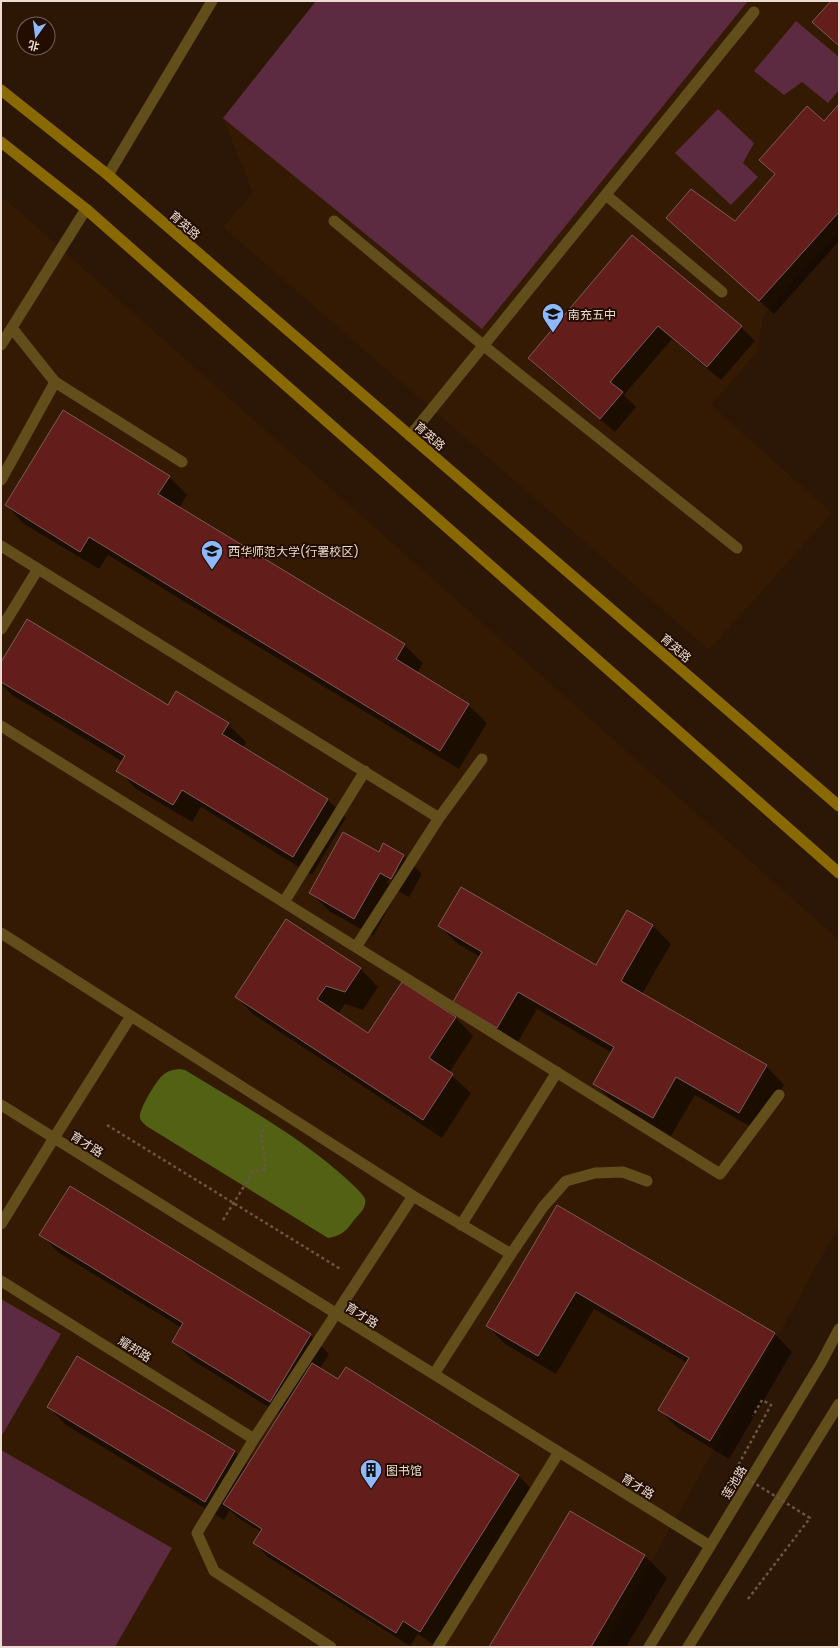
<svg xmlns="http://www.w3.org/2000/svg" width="840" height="1648" font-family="Poppins,'Noto Sans SC',sans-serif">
  <rect width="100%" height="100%" fill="#2c1605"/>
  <!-- built -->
  <path fill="#351a03" d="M316 1H839V230L763 316 757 352 711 405 832 513 709 650 223 227 253 193 223 118Z
    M4 198 839 940V1226L604 1647H1V202Z"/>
  <!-- green -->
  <path fill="#5c2b41" d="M316 1H748L482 329 223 118Z
    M796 21 839 57V90L828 103 802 82 784 95 754 71Z
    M718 109 754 143 743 163 758 177 731 205 675 153Z
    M1 1299 61 1334 1 1437Z
    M1 1450 172 1548 115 1647H1Z"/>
  <!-- water -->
  <path fill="#526113" d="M179 1069 185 1070C242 1105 302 1137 351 1183 355 1187 363 1194 365 1199 367 1208 359 1214 354 1220 347 1230 342 1236 328 1238L148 1127C145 1125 141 1121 140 1118 138 1111 156 1081 162 1076 167 1071 172 1070 179 1069Z"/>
  <!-- shadow -->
  <path fill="#0007" fill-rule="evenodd" d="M832 1H839V47L813 22Z
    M839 106V241L774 314 667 218 735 222 775 175 760 160 824 122Z
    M632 236 741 327 755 341 721 380 672 339 624 395 636 407 615 432 543 372 529 358Z
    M169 476 187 495 179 508 404 645 423 663 417 673 468 705 487 723 459 769 108 555 99 569 24 524 6 505Z
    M1 664 169 706 228 724 246 742 243 748 328 800 346 818 312 875 201 807 192 822 136 789 118 770 123 762 12 695 1 684Z
    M384 845 404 856 422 874 409 897 398 891 373 936 329 911 311 893 379 854ZM395 869H398L389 884 387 883Z
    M439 926 596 966 653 926 671 944 642 994 766 1066 784 1085 758 1131 695 1095 671 1136 613 1102 594 1083 612 1053 537 1009 516 1045 473 1020 480 957 458 944Z
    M360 968 378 987 363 1010 345 1004 338 1014 369 1034 455 1017 473 1036 449 1073 471 1093 442 1138 254 1015 236 997Z
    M70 1187 310 1335 329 1354 320 1368 339 1381 347 1368 519 1476 532 1490 434 1645 418 1634 410 1646 268 1557 254 1543 261 1532 238 1518 230 1510 224 1520 66 1425 48 1406 77 1358 235 1452 248 1466 281 1415 192 1360 173 1341 182 1328 59 1253 41 1235Z
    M558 1206 774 1333 792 1352 729 1459 678 1428 659 1410 687 1363 594 1309 556 1374 505 1344 487 1326Z
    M570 1512 645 1556 667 1578 626 1647H490Z"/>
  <!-- building -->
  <path fill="#631e1c" stroke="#7d5b57" d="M831 1H839V46L812 22Z
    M839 104V212L759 301 666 218 691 189 735 221 775 174 759 160 807 106 824 121Z
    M632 235 742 326 707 367 658 326 610 382 623 392 600 419 528 358Z
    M63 410 170 476 158 494 405 644 396 659 469 704 440 751 89 537 80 552 5 505Z
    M27 619 168 705 176 691 229 723 222 734 328 799 293 857 182 790 173 805 116 771 125 756 1 682V662Z
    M343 832 379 852 383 843 404 855 391 879 380 873 354 919 309 893Z
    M461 887 596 965 627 910 653 925 621 981 767 1065 739 1113 676 1077 653 1118 593 1084 614 1047 518 992 497 1028 453 1002 482 952 438 926Z
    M286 919 361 968 345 992 326 986 317 999 368 1033 402 982 456 1017 429 1058 453 1074 423 1120 235 997Z
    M70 1186 311 1334 270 1402 172 1342 183 1323 39 1235Z
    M557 1205 775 1333 710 1441 658 1410 689 1358 576 1292 538 1356 486 1326Z
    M77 1356 235 1451 205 1502 47 1407Z
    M312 1363 338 1379 346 1367 519 1475 420 1632 403 1621 396 1633 253 1543 262 1529 223 1504Z
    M570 1511 645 1555 591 1647H489Z"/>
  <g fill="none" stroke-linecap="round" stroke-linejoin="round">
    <!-- path -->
    <path stroke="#6a5647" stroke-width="2.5" stroke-dasharray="3 3" stroke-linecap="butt" d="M107 1125 342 1270
      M223 1220 253 1172 266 1169 261 1134 266 1125"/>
    <!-- minor -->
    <path stroke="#614e1b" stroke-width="11" d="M108 175 212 1
      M606 195 722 292
      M334 221 484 346 737 548
      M12 328 55 382 182 462
      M1 345 86 209
      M410 436 754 12
      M1 480 55 382
      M1 546 439 818
      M1 629 38 569
      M1 726 720 1174 779 1095
      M284 902 365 771
      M1 933 413 1196 511 1254 543 1207 566 1181 595 1173 623 1172 647 1181
      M356 947 439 818 482 759
      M1 1105 710 1546
      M1 1224 54 1138 131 1016
      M461 1225 557 1072
      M1 1281 254 1439
      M434 1374 511 1254
      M331 1647 214 1571 197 1533 254 1439 413 1196
      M438 1647 559 1452"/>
    <!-- tertiary -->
    <path stroke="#614e1b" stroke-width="11" d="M649 1647 821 1363 839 1329
      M688 1647 839 1404"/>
    <!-- secondary -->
    <path stroke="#886902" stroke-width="11" d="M1 90 108 175 839 806
      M1 142 86 209 839 873"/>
    <!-- path-bridge -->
    <path stroke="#6a5647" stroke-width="2.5" stroke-dasharray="3 3" stroke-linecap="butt" d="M748 1599 810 1518 735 1471 771 1405 762 1400 753 1416"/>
  </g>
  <!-- icons -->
  <defs>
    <g id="school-pin" transform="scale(1.15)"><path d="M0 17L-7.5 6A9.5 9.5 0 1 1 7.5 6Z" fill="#8eb9fc" stroke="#220d00"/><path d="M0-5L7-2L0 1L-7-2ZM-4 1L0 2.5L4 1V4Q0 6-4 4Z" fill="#111"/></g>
    <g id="university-pin" transform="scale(1.15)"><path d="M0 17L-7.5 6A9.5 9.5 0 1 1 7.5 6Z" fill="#8eb9fc" stroke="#220d00"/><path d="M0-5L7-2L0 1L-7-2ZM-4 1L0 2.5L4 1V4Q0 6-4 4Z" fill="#111"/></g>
    <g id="building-pin" transform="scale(1.15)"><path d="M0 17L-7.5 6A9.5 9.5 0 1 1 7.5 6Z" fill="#8eb9fc" stroke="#220d00"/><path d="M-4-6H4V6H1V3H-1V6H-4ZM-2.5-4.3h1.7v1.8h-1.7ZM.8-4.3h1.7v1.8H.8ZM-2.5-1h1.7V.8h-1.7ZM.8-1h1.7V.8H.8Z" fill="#111"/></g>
  </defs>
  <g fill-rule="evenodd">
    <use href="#school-pin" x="553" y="314"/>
    <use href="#university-pin" x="212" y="551"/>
    <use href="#building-pin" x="371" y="1470"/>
  </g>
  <g text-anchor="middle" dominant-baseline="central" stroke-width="4" stroke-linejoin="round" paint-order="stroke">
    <!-- street labels -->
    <g font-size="12" fill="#ecdcd1" stroke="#220d00">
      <text transform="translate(185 225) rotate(41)">育英路</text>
      <text transform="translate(430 436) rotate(41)">育英路</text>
      <text transform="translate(676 648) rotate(41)">育英路</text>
      <text transform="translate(87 1144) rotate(32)">育才路</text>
      <text transform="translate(362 1315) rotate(32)">育才路</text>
      <text transform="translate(135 1349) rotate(32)">耀邦路</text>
      <text transform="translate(734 1482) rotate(-59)">莲池路</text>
      <text transform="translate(638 1486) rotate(32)">育才路</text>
    </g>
    <!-- poi labels -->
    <g font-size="12" fill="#ecdcd1" stroke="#220d00" text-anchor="start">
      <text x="568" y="314">南充五中</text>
      <text x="228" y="551">西华师范大学(行署校区)</text>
      <text x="386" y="1470">图书馆</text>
    </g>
  </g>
  <!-- border -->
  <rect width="840" height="1648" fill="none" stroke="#ecdcd1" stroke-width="4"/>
  <!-- north arrow -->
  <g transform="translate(36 36) rotate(194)"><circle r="19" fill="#220d00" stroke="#736054"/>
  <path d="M0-3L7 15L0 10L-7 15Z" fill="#8eb9fc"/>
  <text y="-6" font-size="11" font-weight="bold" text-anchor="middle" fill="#ecdcd1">北</text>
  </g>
</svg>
